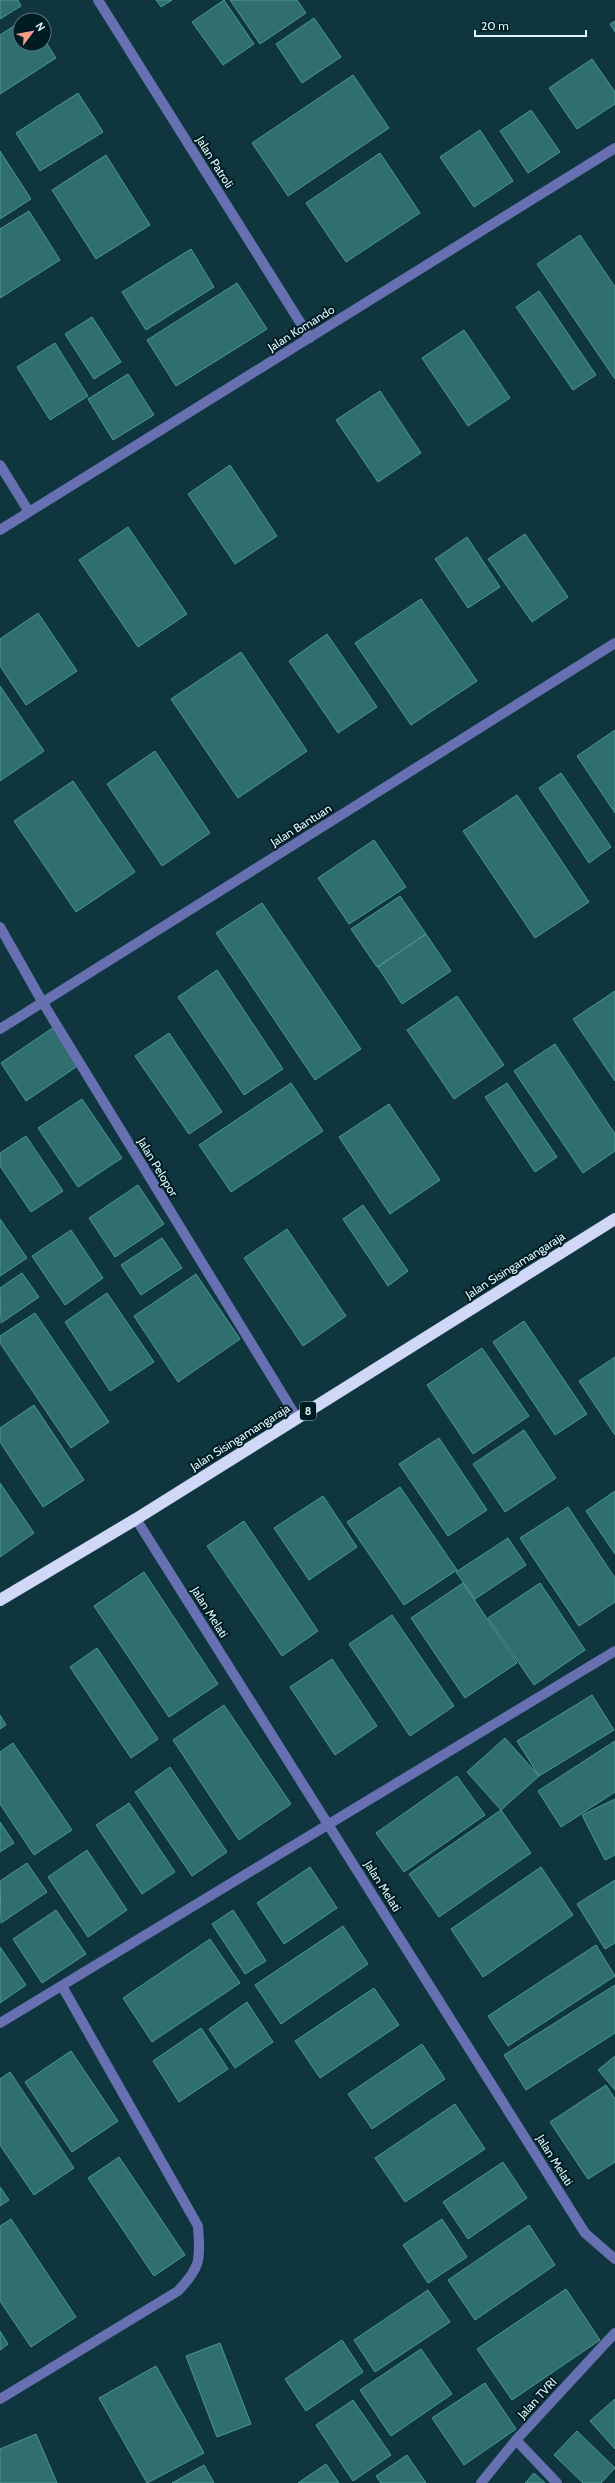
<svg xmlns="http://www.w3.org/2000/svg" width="615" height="2483" font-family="Cabin,sans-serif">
  <rect width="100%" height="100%" fill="#0f353e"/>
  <!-- building -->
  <path fill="#2f6f6f" stroke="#4c9798" d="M0 0H18L21 6 0 19Z
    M156 0H172L161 7Z
    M224 0 254 44 223 65 192 22Z
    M230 0H297L306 13 260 44Z
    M314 18 341 57 302 83 276 44Z
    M615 21V32L610 24Z
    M20 22V44H44V39L56 58 0 94V35Z
    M592 59 615 92V104L577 129 549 88Z
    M353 75 389 128 288 196 252 143Z
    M78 93 103 132 40 171 16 133Z
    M531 110 560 152 528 173 500 131Z
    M480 130 513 181 474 207 440 157Z
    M0 151 31 199 0 219Z
    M380 153 420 213 346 262 306 203Z
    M106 155 150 225 96 259 52 190Z
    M29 211 60 260 0 298V229Z
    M580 235 615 287V379L537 264Z
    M191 249 214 287 146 330 122 292Z
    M237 283 267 329 176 386 147 340Z
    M539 291 596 375 573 390 516 307Z
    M92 317 121 362 94 379 65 334Z
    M464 330 510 398 468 426 422 358Z
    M55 343 88 396 50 420 17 367Z
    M128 374 154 415 113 440 88 399Z
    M380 391 421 453 378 482 336 420Z
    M230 465 277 536 235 564 188 494Z
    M128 527 187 614 138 647 79 560Z
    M525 534 568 597 532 622 488 559Z
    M467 537 500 587 468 608 435 559Z
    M421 599 477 681 411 725 355 643Z
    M38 613 77 671 26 705 0 666V639Z
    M327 634 377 707 338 733 289 661Z
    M241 652 307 751 238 798 171 699Z
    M0 686 44 751 0 781Z
    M615 730V813L577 756Z
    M155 751 210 833 162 866 107 784Z
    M561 773 611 847 589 863 539 788Z
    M73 781 135 872 76 912 14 821Z
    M517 795 589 902 535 938 463 831Z
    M374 840 406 887 349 924 318 878Z
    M400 896 426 934 377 967 351 929Z
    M262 903 361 1049 315 1080 216 933Z
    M426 934 451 971 402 1004 378 967Z
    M217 970 283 1069 244 1095 178 997Z
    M615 991V1081L573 1019Z
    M457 996 504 1065 454 1099 407 1030Z
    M54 1027 79 1065 26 1101 1 1063Z
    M169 1033 222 1112 189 1134 135 1056Z
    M555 1044 615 1134V1151L583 1173 514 1071Z
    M291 1083 323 1131 231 1192 199 1145Z
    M507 1083 557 1157 535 1172 485 1097Z
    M82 1099 122 1158 78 1187 38 1128Z
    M389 1104 440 1180 390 1214 339 1137Z
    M26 1136 63 1191 31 1212 0 1166V1153Z
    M138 1185 164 1224 115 1257 89 1218Z
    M363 1205 408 1271 388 1286 343 1219Z
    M0 1219 27 1258 0 1276Z
    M287 1229 346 1316 303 1346 244 1258Z
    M71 1230 103 1278 65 1305 32 1256Z
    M162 1238 182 1268 141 1295 121 1265Z
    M22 1273 39 1297 1 1323 0 1288Z
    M196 1274 240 1339 178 1382 134 1316Z
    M107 1293 154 1362 110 1391 65 1322Z
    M35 1313 109 1422 71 1448 0 1343V1336Z
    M524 1321 587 1414 555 1435 493 1342Z
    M482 1348 529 1416 473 1454 427 1385Z
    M615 1357V1435L579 1381Z
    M34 1405 84 1480 43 1507 0 1442V1428Z
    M524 1430 556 1478 505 1512 473 1464Z
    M439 1438 487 1510 448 1536 399 1464Z
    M0 1483 34 1533 0 1557Z
    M400 1487 457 1570 404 1605 347 1522Z
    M615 1491V1554L586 1511Z
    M323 1496 357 1547 309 1580 274 1528Z
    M568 1507 615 1578V1602L579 1626 520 1538Z
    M244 1521 318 1631 282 1656 207 1546Z
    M508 1538 526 1565 475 1599 456 1572Z
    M144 1572 218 1684 169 1717 94 1606Z
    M463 1583 517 1663 465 1698 411 1618Z
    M540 1583 585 1650 534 1685 488 1618Z
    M392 1615 454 1706 410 1736 349 1644Z
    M97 1648 158 1739 131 1758 70 1667Z
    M332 1659 377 1726 335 1755 290 1687Z
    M592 1695 614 1730 539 1776 517 1741Z
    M224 1705 291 1804 239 1840 173 1740Z
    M0 1715 6 1725 0 1729Z
    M505 1738 539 1776 501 1810 467 1772Z
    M615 1741V1792L561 1827 538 1791Z
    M13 1743 72 1830 34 1855 0 1804V1752Z
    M170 1767 227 1852 192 1876 135 1792Z
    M457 1776 485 1815 404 1872 376 1833Z
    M615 1799V1855L605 1860 582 1815Z
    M129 1803 175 1872 142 1894 96 1825Z
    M501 1810 531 1853 439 1917 409 1874Z
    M0 1822 14 1843 0 1852Z
    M87 1850 127 1910 88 1937 48 1877Z
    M27 1863 47 1892 1 1923 0 1881Z
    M310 1867 337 1908 284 1944 257 1903Z
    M541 1867 573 1915 483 1977 451 1929Z
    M615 1880V1943L605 1949 577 1904Z
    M56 1910 86 1954 42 1983 13 1939Z
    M233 1910 266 1961 245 1974 212 1924Z
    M343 1926 368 1964 281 2024 255 1985Z
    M210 1939 240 1983 152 2042 123 1998Z
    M596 1945 615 1976 508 2046 488 2016Z
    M0 1947 26 1985 0 2003Z
    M615 1985V2033L526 2090 504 2055Z
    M374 1988 399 2025 320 2078 295 2041Z
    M247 2002 273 2042 235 2068 209 2029Z
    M201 2028 228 2069 179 2102 153 2061Z
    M422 2044 445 2079 372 2129 348 2094Z
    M71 2051 118 2121 72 2152 25 2082Z
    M615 2056V2090L598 2070Z
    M10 2072 74 2168 34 2195 0 2145V2079Z
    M606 2085 615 2099V2162L588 2179 550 2122Z
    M455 2104 485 2149 405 2202 375 2158Z
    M119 2157 185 2255 154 2276 88 2178Z
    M503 2162 527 2198 468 2239 443 2202Z
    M0 2187 9 2200 0 2206Z
    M11 2219 76 2317 31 2347 0 2301V2226Z
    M442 2219 467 2257 428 2283 403 2245Z
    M529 2225 555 2265 475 2320 448 2280Z
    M566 2289 600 2340 512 2400 477 2349Z
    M428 2290 450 2322 375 2372 354 2340Z
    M0 2331 8 2344 0 2350Z
    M342 2340 363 2372 306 2411 285 2379Z
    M220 2343 251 2424 217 2437 186 2356Z
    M421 2349 452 2394 391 2436 360 2390Z
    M156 2366 204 2453 147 2483 99 2398Z
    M485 2383 516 2429 464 2465 432 2418Z
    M615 2399V2449L590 2421Z
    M353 2400 391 2455 353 2481 316 2425Z
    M577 2431 615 2468 601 2483H583L554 2455Z
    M36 2434 57 2483H0V2449Z
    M407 2455 426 2483H381L376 2476Z
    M326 2464 339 2483H298Z
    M204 2465 214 2483H172Z
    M534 2473 545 2483H525Z"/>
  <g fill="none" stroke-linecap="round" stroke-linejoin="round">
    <!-- minor -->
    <path stroke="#6771b1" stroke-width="10" d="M98 0 310 338
      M0 465 29 512
      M0 530 615 148
      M0 927 43 1003 297 1418
      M0 1029 615 643
      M136 1519 585 2233 615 2259
      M0 2023 615 1651
      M0 2399 178 2291C202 2266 200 2259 198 2226L62 1986
      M516 2440 557 2483
      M481 2483 516 2440 615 2333"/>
    <!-- highway -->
    <path stroke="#d1d8f7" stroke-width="12" d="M0 1600 136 1519 615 1219"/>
  </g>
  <g text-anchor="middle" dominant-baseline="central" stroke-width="4" stroke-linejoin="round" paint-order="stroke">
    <!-- shield labels -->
    <rect fill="#001c23" stroke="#9eb5bb" stroke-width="1" x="300" y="1402" width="16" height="18" rx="3"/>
    <g font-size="11" font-weight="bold" fill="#e2f7fc">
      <text x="308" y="1411">8</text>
    </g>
    <!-- street labels -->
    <g font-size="12" fill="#e2f7fc" stroke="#001c23">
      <text transform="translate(215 162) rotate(58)">Jalan Patroli</text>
      <text transform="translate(301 328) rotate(-32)">Jalan Komando</text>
      <text transform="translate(301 825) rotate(-32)">Jalan Bantuan</text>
      <text transform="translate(158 1167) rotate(59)">Jalan Pelopor</text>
      <text transform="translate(515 1265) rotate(-32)">Jalan Sisingamangaraja</text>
      <text transform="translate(240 1437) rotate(-32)">Jalan Sisingamangaraja</text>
      <text transform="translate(210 1612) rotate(58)">Jalan Melati</text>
      <text transform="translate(383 1886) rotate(58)">Jalan Melati</text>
      <text transform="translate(555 2160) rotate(58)">Jalan Melati</text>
      <text transform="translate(537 2398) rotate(-47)">Jalan TVRI</text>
    </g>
  </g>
  <!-- north arrow -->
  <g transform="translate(32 32) rotate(58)"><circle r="19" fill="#001c23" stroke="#5a747a"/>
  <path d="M0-3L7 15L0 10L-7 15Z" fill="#f49e86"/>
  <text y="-6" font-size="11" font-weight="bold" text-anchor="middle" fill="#e2f7fc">N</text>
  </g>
  <!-- scale -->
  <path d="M475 30v6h111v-6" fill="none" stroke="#e2f7fc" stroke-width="2"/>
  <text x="481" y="30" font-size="12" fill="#e2f7fc" stroke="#001c23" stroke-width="3" paint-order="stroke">20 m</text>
</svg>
